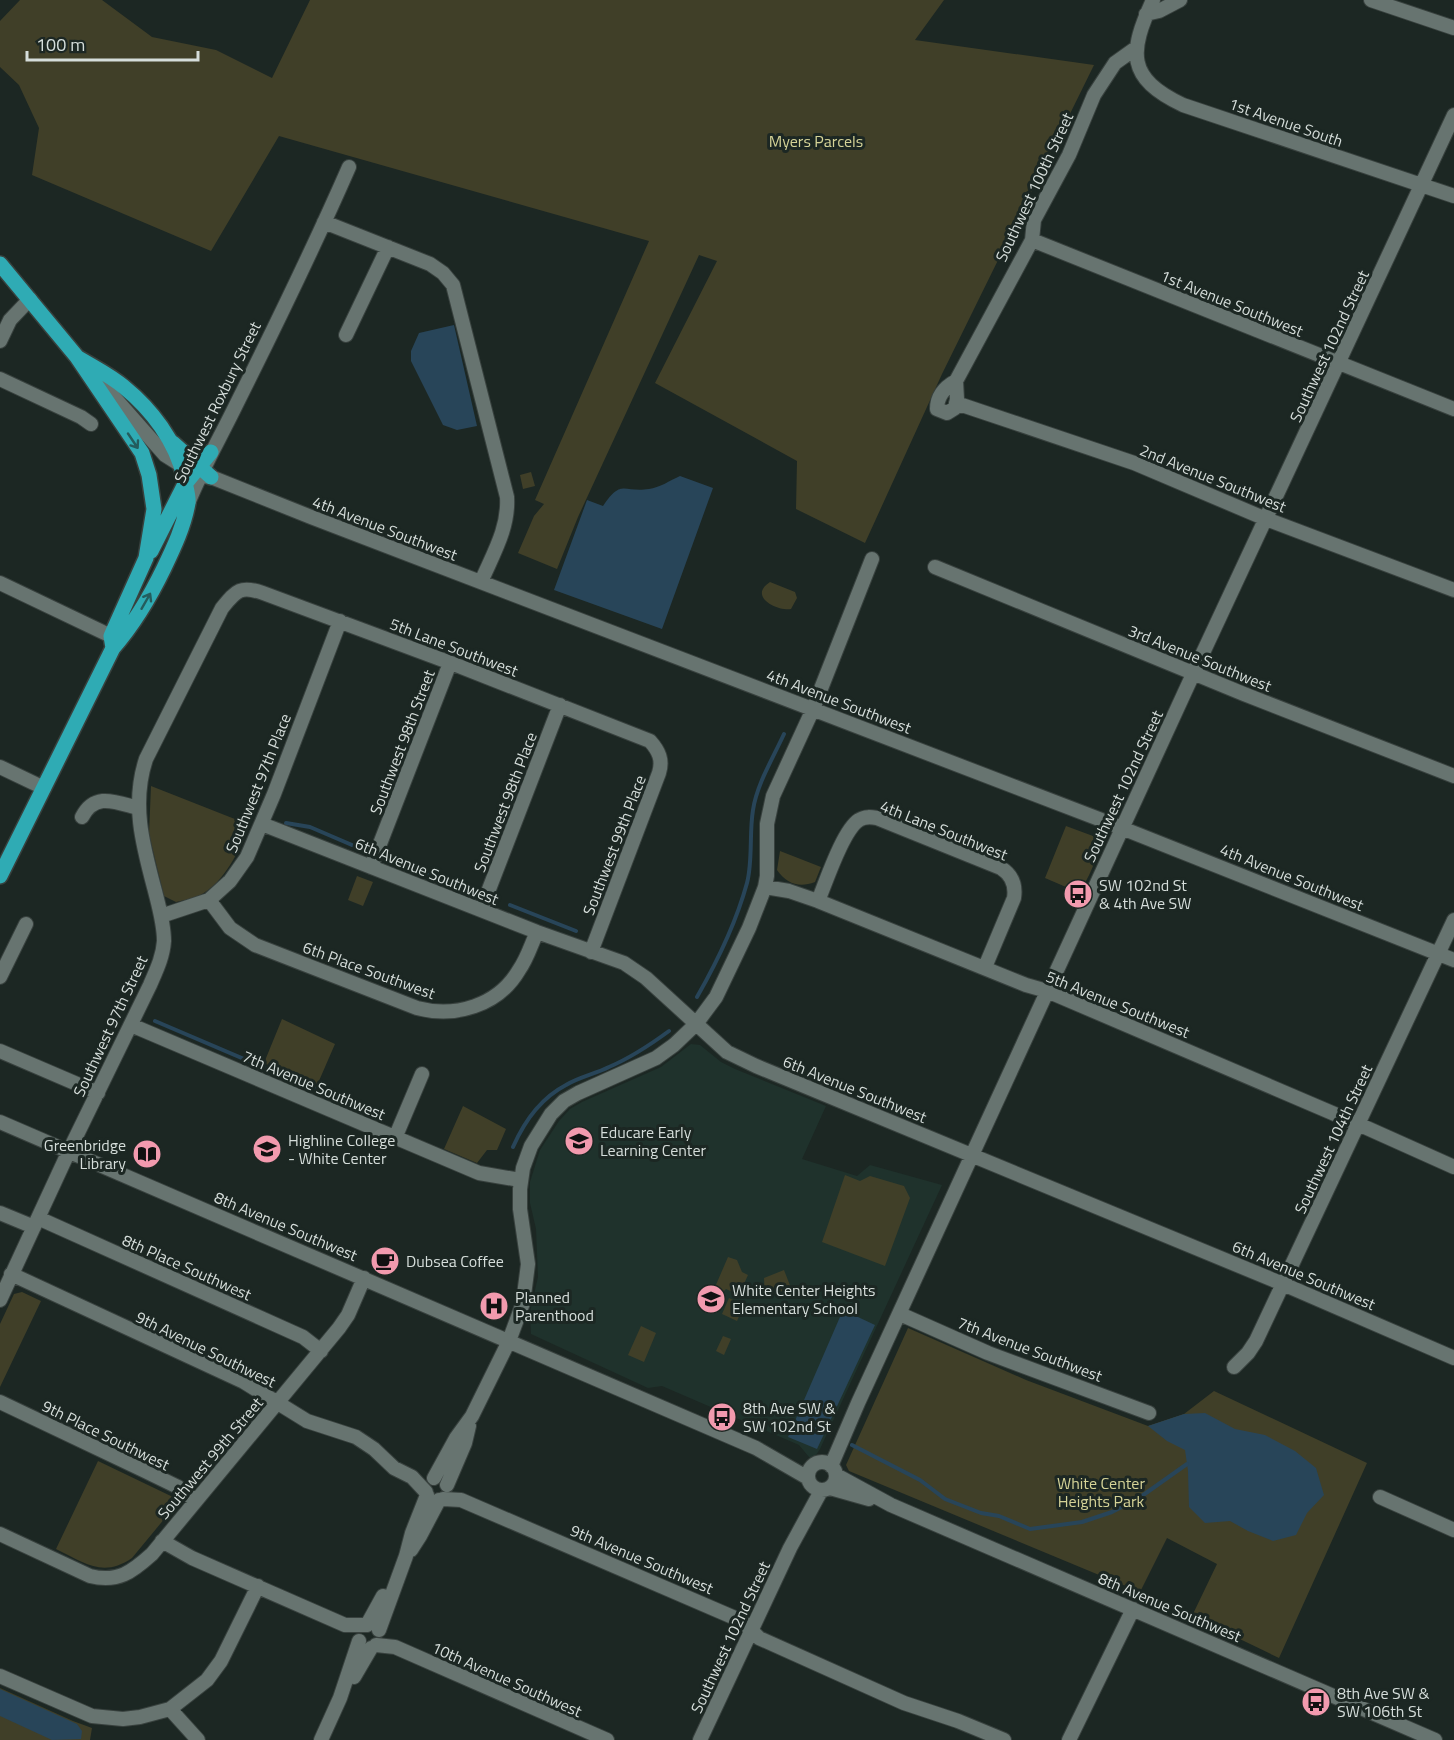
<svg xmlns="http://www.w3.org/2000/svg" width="1454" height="1740" font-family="'Titillium Web',sans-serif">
  <rect width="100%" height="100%" fill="#1c2723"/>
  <!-- built -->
  <path fill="#1f322c" d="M691 1044 700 1045 721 1062 735 1069 826 1106 802 1159 857 1176 870 1165 942 1185 820 1449 814 1458 809 1457 799 1445 662 1386 648 1388 531 1334 530 1312 538 1277 536 1229 530 1203V1182L540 1150 559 1121 570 1109 582 1102 661 1067Z"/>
  <!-- green -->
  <path fill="#403f28" d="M20 0H102L152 37 216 50 272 78 310 0H944L915 40 1094 65 942 374 865 543 796 509 797 461 655 383 717 261 699 255 578 517 557 569 518 553 534 516 544 504 535 500 649 241 279 136 211 251 32 175 39 128 19 85 0 67V21Z
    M531 472 535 486 523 489 520 475Z
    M770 582 795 592 797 598 791 609C776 611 748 596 770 582Z
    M151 786 250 825C238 852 226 881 199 896 192 899 183 900 176 902L164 896 149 834Z
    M1066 826 1093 836C1105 851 1087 878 1080 893L1045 878Z
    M780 851 821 867 815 882C799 888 787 884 777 870Z
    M357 876 373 882 363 906 348 900Z
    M282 1019 335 1044 315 1090 264 1063Z
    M463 1106 506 1129 497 1150H487L477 1163 444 1149Z
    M845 1175 860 1181 870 1176 904 1186 910 1198 885 1266 822 1242Z
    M728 1257 737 1260 742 1272 748 1275 739 1295 726 1289 724 1291 715 1287Z
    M784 1270 791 1288 765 1297 764 1278Z
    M22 1292 41 1301 0 1387V1324L14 1294Z
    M729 1298 744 1305 737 1321 722 1314Z
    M641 1326 656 1333 644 1362 628 1355Z
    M908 1328 1026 1380 1148 1426 1184 1414 1214 1391 1367 1463 1279 1658 1192 1616 1217 1564 1167 1538 1140 1592 849 1471 846 1465Z
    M723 1336 731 1339 724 1355 716 1351Z
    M98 1461 175 1498V1506L132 1558C103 1578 85 1563 56 1549Z
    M0 1688 73 1721 92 1728 90 1740H0Z"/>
  <!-- water -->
  <path fill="#284559" d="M454 325 477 426 457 430 443 425 411 361V351L419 333Z
    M680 476 713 488 662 629 554 590 587 500 603 506C622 478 623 493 649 489 659 488 671 480 680 476Z
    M843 1310 875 1325 817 1449 788 1437Z
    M1205 1413 1235 1429 1265 1435 1295 1451 1316 1468 1324 1495 1307 1513 1296 1535 1273 1541 1248 1531 1230 1521 1205 1523 1189 1507 1188 1471 1185 1450 1167 1441 1148 1426 1184 1414Z
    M0 1689 77 1724 82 1731 81 1739 52 1740 0 1716Z"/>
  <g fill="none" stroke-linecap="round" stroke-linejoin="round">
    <!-- stream -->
    <path stroke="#284559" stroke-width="4" d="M286 823 310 827 352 845
      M393 863 466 888
      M510 905 576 931
      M697 997C717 962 736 923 747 883 753 860 749 834 753 810 757 784 773 758 784 734
      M155 1021 286 1077
      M292 1079 382 1118
      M513 1147C524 1122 541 1098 566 1085 579 1077 595 1074 609 1067 630 1058 650 1045 669 1031
      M852 1445 920 1480 945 1499 981 1513 999 1516 1030 1529 1082 1522 1112 1512 1139 1498 1187 1464"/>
    <!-- minor casing -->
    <g stroke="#38413e" stroke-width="16">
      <path id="minor" d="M1153 0C1129 52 1126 78 1183 105L1454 196
        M1371 0 1454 28
        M1146 14 1159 11 1180 0
        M324 222 430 264 443 273 453 285 507 497C509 528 493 554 481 582
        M1032 240 1454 409
        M346 335 388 247
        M0 341 10 320 30 299
        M97 378 165 455 184 467
        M0 379 81 417 91 424
        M956 381 1032 240 1034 220 1069 155 1094 95 1115 63 1136 48
        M956 381 957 399 955 408 947 413 937 409C937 396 945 387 956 381Z
        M956 403 1134 463 1266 519 1454 590
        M201 476 211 477 311 517 1099 819 1454 960
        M189 501C203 467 221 436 237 403 276 325 314 247 349 167
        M935 567 1244 694 1454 776
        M0 583 111 636
        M0 767 44 788
        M82 817C95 792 115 802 138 808
        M262 824 537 932 624 963 646 978 727 1052 756 1066 1283 1284 1454 1358
        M371 867 450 663
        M765 887 789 891 818 901 1026 985 1047 991 1358 1124 1454 1167
        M209 900 230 928 255 945 417 1008C455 1018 498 1006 519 970 527 959 531 945 537 932
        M818 901C826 882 843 830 859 820 865 816 871 817 877 818L1001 868C1012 875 1016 885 1014 898L985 967
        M481 910 560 705
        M161 916 209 900 230 881 247 857 274 794 340 621
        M0 977 26 924
        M131 1025 479 1173 520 1180
        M0 1051 98 1093
        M0 1122 756 1448 808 1478
        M395 1138 422 1074
        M0 1213 34 1227
        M38 1218 303 1337 321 1351
        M11 1274 244 1382 307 1421 356 1437 374 1449 394 1468 412 1477 426 1492
        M0 1300 69 1151 150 985C156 971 163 957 164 941 164 924 159 907 155 891 143 846 131 804 146 759L222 608C236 591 240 585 263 593L451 663 650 741C659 751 663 760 659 773L591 952
        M900 1314 988 1353 1149 1413
        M1234 1367 1248 1353 1256 1341 1454 920
        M0 1402 143 1470 178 1487 196 1501
        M808 1476a14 14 0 1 1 28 0a14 14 0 1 1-28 0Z
        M831 1466 858 1403 1194 672 1454 115
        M836 1475 891 1505 1435 1740
        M434 1478 456 1438 472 1416 509 1341 523 1303 528 1264 520 1209V1189L523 1168 531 1146 551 1114 564 1101 578 1093 656 1058 674 1045 696 1024 716 997 749 928 765 887 767 876V824L773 796 813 709 872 559
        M447 1485 465 1443 469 1426
        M830 1488 869 1499
        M1380 1497 1454 1530
        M443 1499 461 1500 742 1621 759 1638 904 1703 958 1721 1004 1740
        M0 1534 90 1576C118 1583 132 1572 152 1554L339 1328 348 1315 364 1278
        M162 1541 192 1558 345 1625H365
        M411 1550 420 1536 439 1500
        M367 1625 383 1596
        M379 1630 406 1556 412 1533 427 1495
        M376 1645 395 1647 607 1740
        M0 1676 92 1716 123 1719 140 1717 170 1709 207 1680 221 1661 258 1586
        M354 1677 371 1648
        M170 1709 198 1740
        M321 1740 340 1698 359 1641
        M700 1740 790 1548 821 1491
        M1069 1740 1133 1609"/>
    </g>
    <!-- major casing -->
    <g stroke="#38413e" stroke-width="18">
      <path id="major" d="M0 264 77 357 142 453 149 475 154 509 146 558 111 636 113 648
        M173 443 211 477
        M151 551 185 484 211 452
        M0 876 113 648C134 624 150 597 164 568 174 547 184 526 188 503 189 495 185 485 184 477 176 441 151 409 124 387 110 375 93 367 77 357"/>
    </g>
    <!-- minor -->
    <use href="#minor" stroke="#677470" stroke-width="14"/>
    <!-- major -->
    <use href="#major" stroke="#2fabb4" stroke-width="15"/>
  </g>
  <!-- one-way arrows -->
  <defs><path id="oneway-shaft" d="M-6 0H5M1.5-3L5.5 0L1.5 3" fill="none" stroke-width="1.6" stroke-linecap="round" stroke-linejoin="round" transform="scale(1.5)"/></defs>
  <g stroke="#245c5d">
    <use href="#oneway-shaft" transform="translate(133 441) rotate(56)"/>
    <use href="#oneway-shaft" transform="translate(146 601) rotate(-60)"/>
  </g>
  <!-- icons -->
  <defs>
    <g id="bus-disc" transform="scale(1.5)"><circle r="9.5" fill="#f29aae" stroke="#1c2723"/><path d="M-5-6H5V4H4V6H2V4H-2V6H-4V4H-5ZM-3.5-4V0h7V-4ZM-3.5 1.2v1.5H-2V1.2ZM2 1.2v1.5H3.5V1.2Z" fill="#111"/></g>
    <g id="school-disc" transform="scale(1.5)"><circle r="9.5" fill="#f29aae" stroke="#1c2723"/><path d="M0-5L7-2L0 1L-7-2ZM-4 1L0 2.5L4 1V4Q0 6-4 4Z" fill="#111"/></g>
    <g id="university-disc" transform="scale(1.5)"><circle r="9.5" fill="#f29aae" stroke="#1c2723"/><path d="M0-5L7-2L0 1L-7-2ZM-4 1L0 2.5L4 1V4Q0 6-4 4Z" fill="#111"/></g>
    <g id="library-disc" transform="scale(1.5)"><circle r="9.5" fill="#f29aae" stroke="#1c2723"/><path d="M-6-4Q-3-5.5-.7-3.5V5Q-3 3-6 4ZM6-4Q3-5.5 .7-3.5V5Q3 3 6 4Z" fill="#111"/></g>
    <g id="cafe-disc" transform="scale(1.5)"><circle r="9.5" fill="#f29aae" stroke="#1c2723"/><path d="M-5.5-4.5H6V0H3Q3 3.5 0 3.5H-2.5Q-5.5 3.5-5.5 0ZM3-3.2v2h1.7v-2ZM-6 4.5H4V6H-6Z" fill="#111"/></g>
    <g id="hospital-disc" transform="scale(1.5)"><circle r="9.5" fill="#f29aae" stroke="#1c2723"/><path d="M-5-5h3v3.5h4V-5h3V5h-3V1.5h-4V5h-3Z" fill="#111"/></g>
  </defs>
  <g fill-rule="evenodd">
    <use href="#bus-disc" x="1078" y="894"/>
    <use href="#school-disc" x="579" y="1141"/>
    <use href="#university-disc" x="267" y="1149"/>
    <use href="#library-disc" x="147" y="1154"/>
    <use href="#cafe-disc" x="385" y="1261"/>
    <use href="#school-disc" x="711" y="1299"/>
    <use href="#hospital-disc" x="494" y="1306"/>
    <use href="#bus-disc" x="722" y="1417"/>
    <use href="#bus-disc" x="1316" y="1702"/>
  </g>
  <g text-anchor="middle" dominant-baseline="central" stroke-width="6" stroke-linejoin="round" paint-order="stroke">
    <!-- street labels -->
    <g font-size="16" fill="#d5ddda" stroke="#1c2723">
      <text transform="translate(1286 122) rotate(19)">1st Avenue South</text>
      <text transform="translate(1034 187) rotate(-65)">Southwest 100th Street</text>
      <text transform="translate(1232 303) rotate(22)">1st Avenue Southwest</text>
      <text transform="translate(1329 346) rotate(-65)">Southwest 102nd Street</text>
      <text transform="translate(217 402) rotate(-64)">Southwest Roxbury Street</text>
      <text transform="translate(1213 478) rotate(22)">2nd Avenue Southwest</text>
      <text transform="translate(385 528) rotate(21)">4th Avenue Southwest</text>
      <text transform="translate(454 647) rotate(21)">5th Lane Southwest</text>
      <text transform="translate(1200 658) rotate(22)">3rd Avenue Southwest</text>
      <text transform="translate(839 701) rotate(21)">4th Avenue Southwest</text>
      <text transform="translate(402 742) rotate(-69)">Southwest 98th Street</text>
      <text transform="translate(258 783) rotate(-68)">Southwest 97th Place</text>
      <text transform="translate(1123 786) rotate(-65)">Southwest 102nd Street</text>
      <text transform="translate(505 802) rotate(-69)">Southwest 98th Place</text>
      <text transform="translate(944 830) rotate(22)">4th Lane Southwest</text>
      <text transform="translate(614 845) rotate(-69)">Southwest 99th Place</text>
      <text transform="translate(427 871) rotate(22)">6th Avenue Southwest</text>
      <text transform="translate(1292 877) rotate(22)">4th Avenue Southwest</text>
      <text transform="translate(369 970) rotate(20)">6th Place Southwest</text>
      <text transform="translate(1118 1004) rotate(22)">5th Avenue Southwest</text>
      <text transform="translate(110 1026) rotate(-65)">Southwest 97th Street</text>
      <text transform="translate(314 1085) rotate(23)">7th Avenue Southwest</text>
      <text transform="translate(855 1089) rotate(22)">6th Avenue Southwest</text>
      <text transform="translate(1333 1139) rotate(-65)">Southwest 104th Street</text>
      <text transform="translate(286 1226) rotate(23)">8th Avenue Southwest</text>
      <text transform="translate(187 1267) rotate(24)">8th Place Southwest</text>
      <text transform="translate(1304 1275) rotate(23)">6th Avenue Southwest</text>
      <text transform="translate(206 1349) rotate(26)">9th Avenue Southwest</text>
      <text transform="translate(1030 1349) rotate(21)">7th Avenue Southwest</text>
      <text transform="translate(106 1435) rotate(26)">9th Place Southwest</text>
      <text transform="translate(210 1458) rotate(-50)">Southwest 99th Street</text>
      <text transform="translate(642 1559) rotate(23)">9th Avenue Southwest</text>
      <text transform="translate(1170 1607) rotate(23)">8th Avenue Southwest</text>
      <text transform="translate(730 1637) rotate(-65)">Southwest 102nd Street</text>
      <text transform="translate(507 1679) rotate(24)">10th Avenue Southwest</text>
    </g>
    <!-- park labels -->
    <g font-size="16" fill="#d5d397" stroke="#1c2723">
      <text x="816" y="141">Myers Parcels</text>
      <text x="1101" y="1483">White Center<tspan x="1101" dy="18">Heights Park</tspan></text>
    </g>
    <!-- poi labels -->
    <g font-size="16" fill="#d5ddda" stroke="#1c2723" text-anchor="start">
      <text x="1099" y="885">SW 102nd St<tspan x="1099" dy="18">&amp; 4th Ave SW</tspan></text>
      <text x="600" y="1132">Educare Early<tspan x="600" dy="18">Learning Center</tspan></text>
      <text x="288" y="1140">Highline College<tspan x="288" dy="18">- White Center</tspan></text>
      <text x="126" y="1145" text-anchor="end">Greenbridge<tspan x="126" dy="18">Library</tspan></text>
      <text x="406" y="1261">Dubsea Coffee</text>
      <text x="732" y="1290">White Center Heights<tspan x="732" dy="18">Elementary School</tspan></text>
      <text x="515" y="1297">Planned<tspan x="515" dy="18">Parenthood</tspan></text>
      <text x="743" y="1408">8th Ave SW &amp;<tspan x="743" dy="18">SW 102nd St</tspan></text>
      <text x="1337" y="1693">8th Ave SW &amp;<tspan x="1337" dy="18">SW 106th St</tspan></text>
    </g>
  </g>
  <!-- scale -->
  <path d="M27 51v9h171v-9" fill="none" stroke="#d5ddda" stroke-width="3"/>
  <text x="36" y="51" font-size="18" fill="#d5ddda" stroke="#1c2723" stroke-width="4.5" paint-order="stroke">100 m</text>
</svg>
